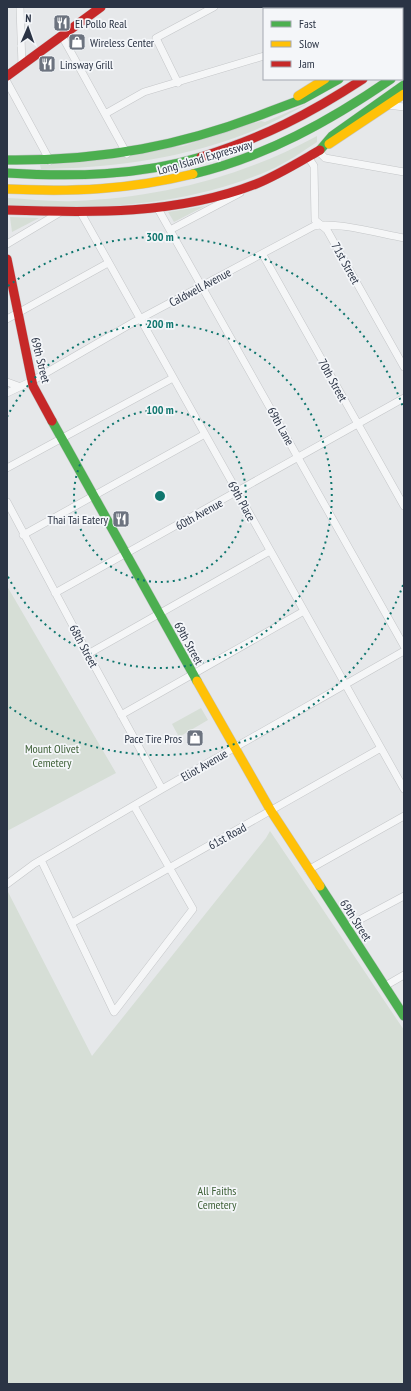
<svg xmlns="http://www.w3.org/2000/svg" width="411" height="1391" font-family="'PT Sans Narrow',sans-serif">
  <rect width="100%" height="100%" fill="#e6e8ea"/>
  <!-- green -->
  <path fill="#d6ded6" d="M311 102C287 115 263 128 237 137 173 160 108 168 41 169L40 165 183 146 261 121 265 122Z
    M317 136V142C302 152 286 163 270 170 188 206 95 211 7 205V198C29 199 52 202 74 201 159 198 242 177 317 136Z
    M205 206 174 222 168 212Z
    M10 217 39 218 12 232Z
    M7 586 116 773 7 831Z
    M201 708 208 720 179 737 172 724Z
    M270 831 404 1030V1384H7V890L92 1056 266 838Z"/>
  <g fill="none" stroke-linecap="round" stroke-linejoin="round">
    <!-- street casing -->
    <g stroke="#c4c6c8" stroke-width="8">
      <path id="street" d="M20 7 22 66
        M312 7V9
        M62 36 127 154
        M7 82 50 161
        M178 83 156 38 214 7
        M388 105 404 107
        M105 114 144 92 264 56
        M318 151 325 158 404 172
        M308 157 314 166 315 220 327 230 404 367
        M157 207 404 646
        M81 213 404 789
        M170 230 240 193
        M7 244 59 213
        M263 255 404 506
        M7 319 108 263
        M7 382 18 386
        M7 393 32 381 134 322 314 226C335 221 381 234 404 238
        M7 468 173 378
        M7 502 88 654 162 789
        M23 535 205 434
        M55 593 404 398
        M88 654 270 551
        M121 715 304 611
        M41 860 114 1012 193 909 134 806
        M308 870 404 816
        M7 884 34 864 162 789 404 651
        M72 923 381 748
        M346 927 404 896
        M385 986 404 975"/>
    </g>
    <!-- fast casing -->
    <g stroke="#c4c6c8" stroke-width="10">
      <path id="fast" d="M402 50 404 48
        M402 71 404 69
        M271 111 303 99 339 79
        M320 150 332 136 404 85
        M7 160C102 161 183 146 271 111
        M7 173C72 177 138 176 201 157
        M193 174C265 157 330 121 391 79
        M52 421 197 681
        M320 886 404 1016"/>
    </g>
    <!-- slow casing -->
    <g stroke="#c4c6c8" stroke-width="10">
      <path id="slow" d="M402 35 404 33
        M298 96 325 79
        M329 144 404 94
        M7 189C73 192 128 190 193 174
        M197 681 271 811 320 886"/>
    </g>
    <!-- jam casing -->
    <g stroke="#c4c6c8" stroke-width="10">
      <path id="jam" d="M402 21 404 19
        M7 76 101 7
        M201 157C264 137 308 115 363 79
        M7 210C90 213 177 215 256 184 278 175 299 162 320 150
        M7 259 33 386 52 421"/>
    </g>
    <!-- street -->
    <use href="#street" stroke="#f5f6f7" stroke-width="7"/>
    <!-- fast -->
    <use href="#fast" stroke="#4caf50" stroke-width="9"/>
    <!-- slow -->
    <use href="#slow" stroke="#ffc107" stroke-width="9"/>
    <!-- jam -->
    <use href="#jam" stroke="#c62828" stroke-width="9"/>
  </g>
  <!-- distance rings -->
  <g fill="none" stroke="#0f766e" stroke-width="2" stroke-dasharray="2 4">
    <circle cx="160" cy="496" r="86"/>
    <path d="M7 417A172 172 0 1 1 7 575"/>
    <path d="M403 585A259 259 0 0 1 8 706M8 286A259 259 0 0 1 403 407"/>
  </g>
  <!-- icons -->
  <defs>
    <g id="restaurant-square" transform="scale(0.9)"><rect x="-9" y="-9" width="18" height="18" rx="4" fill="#6c737f" stroke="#f4f6f9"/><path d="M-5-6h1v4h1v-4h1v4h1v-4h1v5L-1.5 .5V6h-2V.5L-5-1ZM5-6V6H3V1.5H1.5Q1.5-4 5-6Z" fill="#fff"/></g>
    <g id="shop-square" transform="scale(0.9)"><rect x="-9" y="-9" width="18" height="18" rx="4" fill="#6c737f" stroke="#f4f6f9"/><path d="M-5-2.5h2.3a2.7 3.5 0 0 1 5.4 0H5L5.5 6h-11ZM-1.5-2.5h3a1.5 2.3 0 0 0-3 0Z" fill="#fff"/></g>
  </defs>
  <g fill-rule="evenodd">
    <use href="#restaurant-square" x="62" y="23"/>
    <use href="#shop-square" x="77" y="42"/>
    <use href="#restaurant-square" x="47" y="64"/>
    <use href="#restaurant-square" x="121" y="519"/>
    <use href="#shop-square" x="195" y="738"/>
  </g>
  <g text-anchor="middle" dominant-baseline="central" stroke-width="3.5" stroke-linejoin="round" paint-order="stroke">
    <!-- poi labels -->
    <g font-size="12" fill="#2b3445" stroke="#f4f6f9" text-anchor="start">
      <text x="75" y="23">El Pollo Real</text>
      <text x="90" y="42">Wireless Center</text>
      <text x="60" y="64">Linsway Grill</text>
      <text x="108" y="519" text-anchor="end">Thai Tai Eatery</text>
      <text x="182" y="738" text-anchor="end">Pace Tire Pros</text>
    </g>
    <!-- street labels -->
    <g font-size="12" fill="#2b3445" stroke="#f4f6f9">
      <text transform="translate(205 157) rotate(-16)">Long Island Expressway</text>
      <text transform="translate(346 263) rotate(61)">71st Street</text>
      <text transform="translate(200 287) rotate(-28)">Caldwell Avenue</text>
      <text transform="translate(41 360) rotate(76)">69th Street</text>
      <text transform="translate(333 380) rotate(61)">70th Street</text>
      <text transform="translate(281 426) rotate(61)">69th Lane</text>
      <text transform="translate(242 501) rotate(61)">69th Place</text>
      <text transform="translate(199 514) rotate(-29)">60th Avenue</text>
      <text transform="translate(189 643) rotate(61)">69th Street</text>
      <text transform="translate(84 646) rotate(62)">68th Street</text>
      <text transform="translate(204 765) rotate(-30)">Eliot Avenue</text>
      <text transform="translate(227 836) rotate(-29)">61st Road</text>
      <text transform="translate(356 920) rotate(57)">69th Street</text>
    </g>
    <!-- park labels -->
    <g font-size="12" fill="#3f6138" stroke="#f4f6f9">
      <text x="52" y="748">Mount Olivet<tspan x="52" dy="14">Cemetery</tspan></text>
      <text x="217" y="1190">All Faiths<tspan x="217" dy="14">Cemetery</tspan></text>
    </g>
  </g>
  <circle cx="160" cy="496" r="6" fill="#0f766e" stroke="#f4f6f9" stroke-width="2"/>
  <g font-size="12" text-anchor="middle" font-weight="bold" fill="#0f766e" stroke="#f4f6f9" stroke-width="3.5" stroke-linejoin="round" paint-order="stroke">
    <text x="160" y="241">300 m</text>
    <text x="160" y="328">200 m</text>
    <text x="160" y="414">100 m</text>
  </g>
  <!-- border -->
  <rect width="411" height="1391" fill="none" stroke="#2b3445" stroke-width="16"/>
  <!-- legend -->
  <rect x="263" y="8" width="140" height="72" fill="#f4f6f9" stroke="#a4a8b1"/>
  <rect x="271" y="21" width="20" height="6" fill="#4caf50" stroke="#a4a8b1"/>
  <text x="299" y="28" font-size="12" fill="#2b3445">Fast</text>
  <rect x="271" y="41" width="20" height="6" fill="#ffc107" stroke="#a4a8b1"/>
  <text x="299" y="48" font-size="12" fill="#2b3445">Slow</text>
  <rect x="271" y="61" width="20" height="6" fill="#c62828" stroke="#a4a8b1"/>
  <text x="299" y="68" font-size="12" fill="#2b3445">Jam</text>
  <!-- north arrow -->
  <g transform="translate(28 28) rotate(2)" stroke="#f4f6f9" stroke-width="3" paint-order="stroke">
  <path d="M0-3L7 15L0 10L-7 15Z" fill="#2b3445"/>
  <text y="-6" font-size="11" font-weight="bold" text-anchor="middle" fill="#2b3445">N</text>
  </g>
</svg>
